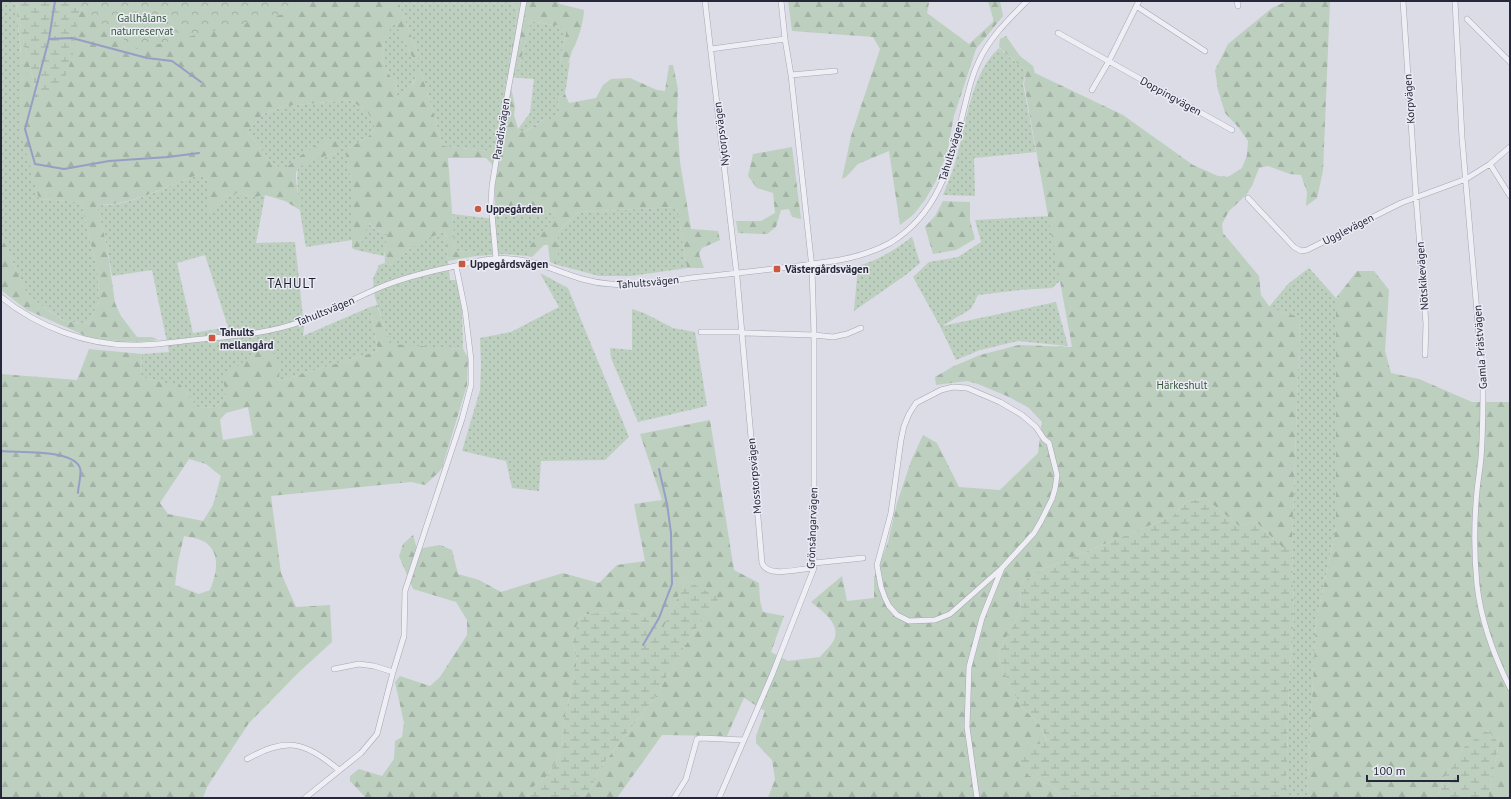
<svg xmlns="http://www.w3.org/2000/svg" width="1511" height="799" font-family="'PT Sans',sans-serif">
  <defs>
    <pattern id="grass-dots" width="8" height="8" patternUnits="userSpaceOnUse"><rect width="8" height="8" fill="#bdcfbe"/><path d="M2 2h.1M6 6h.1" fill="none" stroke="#a2b2a4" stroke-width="1.8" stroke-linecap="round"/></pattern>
    <pattern id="forest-firs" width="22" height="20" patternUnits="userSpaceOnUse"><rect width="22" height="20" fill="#bdcfbe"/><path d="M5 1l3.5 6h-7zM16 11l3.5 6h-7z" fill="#a2b2a4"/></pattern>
    <pattern id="wetland-marsh" width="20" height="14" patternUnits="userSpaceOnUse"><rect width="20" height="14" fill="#bdcfbe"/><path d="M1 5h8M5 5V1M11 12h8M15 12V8" fill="none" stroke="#a2b2a4"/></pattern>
    <pattern id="park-crowns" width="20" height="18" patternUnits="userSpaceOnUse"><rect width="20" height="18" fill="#bdcfbe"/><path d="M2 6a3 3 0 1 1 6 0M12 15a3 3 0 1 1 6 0" fill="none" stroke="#a2b2a4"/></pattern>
  </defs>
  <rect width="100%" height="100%" fill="#dbdce6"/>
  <!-- grass -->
  <path fill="url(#grass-dots)" fill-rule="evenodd" d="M1 1H16L31 168 39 199 81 202 98 274 99 302 89 322 81 323 65 321 42 306 27 294 1 235Z
    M398 1H510L513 3 517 13 509 65 518 70 531 21 553 25H560L565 28 566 33 560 62 566 65 570 61 565 94 558 98 559 111 554 121 546 118 526 131 519 133 518 129 530 113 534 79 507 77 494 148 489 151 443 146 420 68 410 89 400 98 396 96C399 78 393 83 387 71 377 53 386 37 394 20L415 62 419 57Z
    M999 48 1026 71 1023 84 1036 152 974 158 975 196 943 195C947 184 952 174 955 163 966 128 970 74 999 48Z
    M349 100 366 110 374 122V130L368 137 349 148 346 157 352 182V240L306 247C304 236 293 174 299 167 305 160 328 156 337 153L300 156 283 170 272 163 247 131 263 114 285 106Z
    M200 174 208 181V213L225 196 235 193 255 197 265 195 256 243 295 242 304 327 303 336 370 307 378 351 279 381 280 366 226 396 216 407 198 408 179 383H163L141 377 142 354 169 352 152 270 112 276 107 247 97 205C131 207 169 185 200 174ZM205 255 228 327 193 333 177 263Z
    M530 207 554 212 555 217 530 247 527 256 504 254 476 256 474 251 455 252 452 214 495 219V211L521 215Z
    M677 207 687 268 631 276H599L558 265V232L578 212Z
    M1050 216 1061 280 1052 288 1020 290 978 295 971 309 942 326 1056 302 1068 346 1018 341 980 350 956 360 940 326 913 277 929 262 958 257 981 242 975 220Z
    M368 223 376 230 387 234 386 245 384 256 356 250 360 246Z
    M445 232 450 280H457L462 312 463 349 390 345 375 297 373 279 379 265 385 263 391 265C409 249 421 238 445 232Z
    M912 237 920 263 907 274 854 311 858 266C879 260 895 250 912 237Z
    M1309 268 1336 298V528L1316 622 1307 798H1286L1289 682 1294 614 1292 547 1300 317 1282 312 1269 307 1288 284Z
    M540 273 568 288 629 437 605 460 541 461 539 491 512 488 506 461 462 451 480 390 481 366 480 338 511 332 559 307Z
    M632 309 644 313 673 328 695 332 707 406 638 422 611 358 610 348 632 350Z"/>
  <!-- forest -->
  <path fill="url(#forest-firs)" fill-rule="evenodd" d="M16 1H18L21 31 38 99 79 14 83 1H398L419 57 415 62 394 21C386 37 377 53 387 71 393 83 399 78 396 96L400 98C409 90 417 82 417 69L420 68 443 146 489 151 494 148 505 87 510 82 515 107 514 115 519 132 527 131 546 118 554 120 559 111 558 98 565 94 569 103 596 98 603 85 611 79 630 78 657 90 665 91 669 65H673L678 89 677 118 680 162 691 229 718 231 720 240 702 248 699 254 704 268H687L677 207 578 212 558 232V265L550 262 548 245H544L532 257 527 256 529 247 555 217 554 212 530 207 521 215 495 211V167L486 158H448L455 252 474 251 476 256 448 261 445 232C421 239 409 249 391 265L385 263C384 254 386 244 387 234L376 230 369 223 360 246 356 250 352 248V182L346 157 347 151 349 148 368 137 374 130V122L366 110 349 100 285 106 263 114 247 131 272 163 283 170 300 156 328 138 338 142 339 147 337 153C327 156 298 162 296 173 295 181 300 200 300 210L285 201 265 195 255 197 235 193 225 196 208 214V181L200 174C167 186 134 205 97 205L107 247 115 303 121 316 137 337H152L158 340 138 342 103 340 86 336 27 310 1 290V235L27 294 42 306 64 321 81 323 89 322 99 302 98 274 81 202 39 199 19 128 21 54Z
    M510 1H557L560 4 584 10C583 25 579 37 572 51 570 56 570 61 566 66L560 62 566 33 565 28 560 25H553L531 21 518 70 514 71 509 66 517 13 513 3Z
    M788 1H926L929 3 927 13 969 44 993 22V18L988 1H1000L1003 16 976 49 954 116 947 153 936 181 925 200 913 215 900 225 889 151 858 164 846 177 842 179 851 136 880 49 873 37 792 31Z
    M1287 1H1330L1323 171 1317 198 1306 206 1307 192 1301 175 1290 174 1268 166 1259 168 1252 186 1245 196 1229 211 1222 224 1223 233 1259 276 1261 295 1269 306 1282 312 1300 317 1292 547H1282L1256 522 1239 526 1205 498 1186 502 1173 516 1041 570 1021 583 1020 612 998 653 1003 672 1017 699 1024 709 1040 725 1047 742 1029 747 1028 775 1052 786 1064 798H768L775 779 772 760 756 743V736L765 711 744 698 727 736 662 735 617 798H584L590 790 600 768 656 696 681 652 696 629 718 599 686 580 661 633 643 615 626 610 581 615 572 639 577 661 563 725 562 751 548 775 532 788 526 798H366L350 781V776L359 769 382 776 394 759 395 741 402 737 404 723 395 682 400 676 430 686 440 677 467 635V620L456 602 413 589 399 556 403 544 413 535 417 549 440 545 452 550 458 574 479 580 501 592 563 573 599 583 617 565 645 561 634 504 662 500 640 434 710 420 734 570 759 583 760 601 763 612 784 616 771 652 788 661 820 657C824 652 831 646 834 640 841 623 822 611 811 602L842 576 847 601 874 598V578L888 542 897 503 911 461 923 435 937 443 959 487 1000 490 1038 453 1042 422 1029 408 1009 397 978 384 967 381 936 385 935 377 954 366 980 355 1019 345 1072 347 1024 84 1026 71 999 47 1000 39 1006 36 1020 56 1033 66 1035 73 1123 115 1193 165 1218 176 1228 177 1242 168 1247 155 1248 141 1239 128 1225 113 1218 90 1215 70 1228 44 1272 8Z
    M792 147 801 219 792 217 789 209 781 210 776 227 767 234 738 233 736 221H761L775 213 773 193 757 188 748 176 753 154Z
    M943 201 970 202V221L975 239 956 250 933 254 925 227 935 216Z
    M1357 271H1374L1389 290 1385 351 1391 373 1419 379 1472 402H1510V798H1488L1499 743 1487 730 1464 747 1444 777 1438 798H1307L1316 622 1336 528V298Z
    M377 305 390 344 463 349 468 358 467 385 442 468 438 473 425 485 411 482 271 496 281 573 296 607 330 605 332 642 298 673 249 723 207 787 203 798H1V374L77 380 89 349 142 354 141 377 163 383H179L198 408 216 407 226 396 223 377 258 351 275 354 280 366 279 381 378 351 370 307ZM248 407 253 435 223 440 220 420 226 413ZM189 459 206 464 221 476 213 505 203 521 168 514 160 503ZM184 536C190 537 200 539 205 542 222 554 216 575 210 590L199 594 175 585 178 562Z"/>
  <!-- wetland -->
  <path fill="url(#wetland-marsh)" d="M18 1H83L79 14 73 55 62 86 38 99 21 31Z
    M1205 498 1239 526 1256 522 1282 547H1292L1294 614 1289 682 1286 798H1064L1052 786 1028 775 1019 758 1029 747 1047 741 1040 725 1024 709 1017 699 1003 672 998 653 1020 612 1021 583 1041 570 1173 516 1186 502Z
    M686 580 719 598 696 629 681 652 656 696 600 768 590 790 584 798H526L532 788 548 775 562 751 563 725 577 661 572 639 581 615 626 610 643 615 661 632Z
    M1487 730 1499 743 1488 798H1438L1444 777 1464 747Z"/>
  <!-- park -->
  <path fill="url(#park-crowns)" d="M71 1H302L293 12 137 49Z"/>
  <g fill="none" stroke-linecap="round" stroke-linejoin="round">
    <!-- stream -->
    <path stroke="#969ec6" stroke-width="2" d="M55 1 49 39 25 129 35 164 64 169 109 161 168 157 199 153
      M49 39 72 38 147 58 172 61 201 82
      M1 451C19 453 73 449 80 468 82 473 78 487 78 493
      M643 645 659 618 672 584 671 533 667 504 659 469"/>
    <!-- minor casing -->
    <g stroke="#a5a6b3" stroke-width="6">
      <path id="minor" d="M705 1 737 277 762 563C768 579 800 568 814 568
        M1237 1 1238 6
        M1403 1 1416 197 1426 324 1425 355
        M1455 1 1462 138 1483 382C1483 407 1483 432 1481 458 1480 469 1478 480 1477 491 1474 522 1474 554 1477 585 1481 621 1494 656 1510 688
        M1136 6 1205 51
        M1467 19 1510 62
        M1058 33 1232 130
        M711 49 785 39
        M791 75 835 71
        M1092 90 1109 61 1139 1
        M1490 164 1510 196
        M1248 198 1294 247 1301 251 1307 250 1401 203 1466 179 1490 164 1510 147
        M496 259 491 203 492 186 504 113 524 1
        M1 297C38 327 88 346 136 345 158 345 180 341 202 339 235 336 271 333 303 321 330 312 355 298 381 287 403 278 427 272 451 267 464 264 478 260 492 259 506 258 521 259 534 263 561 270 580 282 610 284 638 287 672 280 700 277 732 274 765 270 797 266 829 262 861 259 890 243 940 213 951 161 964 109 968 93 971 77 978 63 989 38 1008 20 1027 1
        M701 332H742L745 333 814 335 833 337 847 334 861 328
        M814 563 863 558
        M334 669 359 664 374 666 393 672
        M247 759C287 737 303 741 339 770
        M305 798 361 753 377 734 393 672 404 636 405 591 462 419 471 385V360L465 310 456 266
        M674 798 686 779 697 739 701 738 744 740
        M719 798 772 675 814 568V335L812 268 791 75 785 39 781 1
        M977 798 967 727 969 667 982 618 1002 568 1034 533 1041 521 1052 499 1055 489 1057 475 1049 443 1044 439 1036 427 1022 415 1000 402 967 388 953 387 941 390 916 403 909 414 904 426 901 440 891 513 877 565 881 587 885 598 889 606 897 615 909 621 935 620 950 614 1002 568"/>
    </g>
    <!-- minor -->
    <use href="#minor" stroke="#eeeef4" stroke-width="5"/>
  </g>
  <!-- markers -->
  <g fill="#cb5840" stroke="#ebebf4" stroke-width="1.5">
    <circle cx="478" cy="209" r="4"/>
    <rect x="458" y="260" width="8" height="8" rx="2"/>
    <rect x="773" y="265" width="8" height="8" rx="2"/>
    <rect x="208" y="334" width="8" height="8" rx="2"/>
  </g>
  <g text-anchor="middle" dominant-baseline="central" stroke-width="3" stroke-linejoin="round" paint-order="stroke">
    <!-- park labels -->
    <g font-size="11" fill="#335738" stroke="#ebebf4">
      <text x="142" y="18">Gallhålans<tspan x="142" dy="13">naturreservat</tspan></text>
      <text x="1182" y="385">Härkeshult</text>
    </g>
    <!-- street labels -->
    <g font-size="11" fill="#26273b" stroke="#ebebf4">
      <text transform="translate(1171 96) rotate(29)">Doppingvägen</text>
      <text transform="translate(1409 99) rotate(-94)">Korpvägen</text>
      <text transform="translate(501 129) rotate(-81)">Paradisvägen</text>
      <text transform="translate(721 134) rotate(-97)">Nytorpsvägen</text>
      <text transform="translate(951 151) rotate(-73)">Tahultsvägen</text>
      <text transform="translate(1348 229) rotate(-27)">Ugglevägen</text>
      <text transform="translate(1422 276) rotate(-94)">Nötskikevägen</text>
      <text transform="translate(648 282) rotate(-5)">Tahultsvägen</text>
      <text transform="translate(325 311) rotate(-22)">Tahultsvägen</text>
      <text transform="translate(1480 347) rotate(-94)">Gamla Prästvägen</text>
      <text transform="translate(754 476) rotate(-95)">Mosstorpsvägen</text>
      <text transform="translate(812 528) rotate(-88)">Grönsångarvägen</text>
    </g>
    <!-- poi labels -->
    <g font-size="11" font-weight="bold" fill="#26273b" stroke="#ebebf4" text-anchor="start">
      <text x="486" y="209">Uppegården</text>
      <text x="470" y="264">Uppegårdsvägen</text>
      <text x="785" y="269">Västergårdsvägen</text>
      <text x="220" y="332">Tahults<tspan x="220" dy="13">mellangård</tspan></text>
    </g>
    <!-- quarter labels -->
    <g font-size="13" letter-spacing="1" fill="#18182c" stroke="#ebebf4">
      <text x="292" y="283">TAHULT</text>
    </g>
  </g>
  <!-- border -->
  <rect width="1511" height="799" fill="none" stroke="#26273b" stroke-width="4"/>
  <!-- scale -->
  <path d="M1367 775v6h91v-6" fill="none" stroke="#26273b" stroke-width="2"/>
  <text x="1373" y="775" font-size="12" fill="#26273b" stroke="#ebebf4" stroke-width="3" paint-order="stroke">100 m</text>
</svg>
